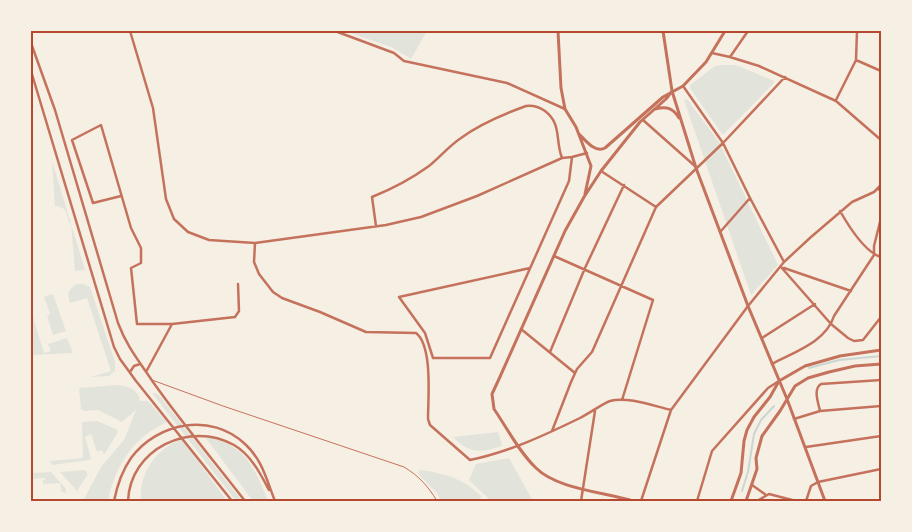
<svg xmlns="http://www.w3.org/2000/svg" width="912" height="532" font-family="Mulish,sans-serif">
  <rect width="100%" height="100%" fill="#f6efe4"/>
  <!-- green -->
  <path fill="#e2e4dc" d="M345 31H427L411 59 391 47Z
    M721 65H736L774 81V83L724 134H722L690 88V85L715 66Z
    M687 99 719 142 778 265 751 295 684 100Z
    M52 161 85 270 75 271 71 223H69C67 214 66 206 55 206Z
    M77 284H83L90 287 115 362V371L109 376 91 377 111 371 87 298 70 303C67 294 68 289 77 284Z
    M53 294 66 331 53 335 47 316 50 314 44 297Z
    M33 317 44 353 51 351 48 344 67 338 73 353 33 355Z
    M118 385C130 387 138 389 140 401H148L167 422C134 437 115 465 108 501H83L101 467 124 440 136 410 122 422 98 410 84 411 81 409 79 388Z
    M152 393H155L159 395 242 501H236Z
    M97 421 116 429 118 432 104 455 102 450 97 452 91 434 85 437 91 458 89 460 52 465 50 461 83 458 82 422Z
    M498 432 502 444V446C480 453 469 454 453 437Z
    M205 437C245 444 254 466 268 501H253Z
    M182 439 227 501H141C139 472 156 449 182 439Z
    M509 458 533 501H491L469 480 476 464Z
    M85 470 88 474 77 491 60 472Z
    M420 470C443 473 465 479 481 496L480 501H441L437 493 418 474Z
    M51 472 66 489V493L62 492 60 483 43 484V480H45V478L31 479V473Z"/>
  <g fill="none" stroke-linecap="round" stroke-linejoin="round">
    <!-- stream -->
    <path stroke="#c9d6d2" stroke-width="2" d="M809 368 839 360 881 356
      M742 491 748 472 754 434 761 420 774 406"/>
    <!-- service -->
    <path stroke="#c5725c" stroke-width="1" d="M152 380 223 406 404 467C419 476 428 486 437 501"/>
    <!-- minor -->
    <path stroke="#c5725c" stroke-width="2.5" d="M130 31 153 108 166 199 174 219 188 232 209 240 255 243 386 225 421 217 477 196 562 158 572 157 587 153
      M335 31 394 53 404 61 507 83 565 109
      M31 43 55 110 118 323C127 347 139 361 153 382 182 423 214 461 245 501
      M712 53 730 57 759 66 836 101 881 140
      M730 57 748 31
      M856 60 881 71
      M31 71 114 347 120 359 136 381 232 501
      M683 86 723 143 750 198 784 262
      M836 100 856 60 857 31
      M643 120 696 167
      M601 171 656 207
      M878 188 881 192
      M121 196 93 203 72 140 101 125 131 228 141 248V263L131 268 137 324H172L235 317 239 311 238 284
      M840 211C848 225 864 252 881 257
      M376 226 372 197C392 189 411 179 429 166 440 157 449 146 461 138 480 124 504 114 526 106 533 105 539 107 545 111 562 124 555 140 562 158
      M721 231 750 198
      M255 243 254 262 259 274 273 292 282 298 320 312 366 332 416 333C433 346 428 399 428 419L430 425 470 460C509 452 545 435 580 418 588 414 604 403 610 401 627 396 654 406 671 410
      M554 256 653 300 622 400
      M781 267 831 324 848 338 854 341 863 340 881 317
      M530 268 399 297 425 333 433 358H490L569 181 572 157
      M784 268 851 291
      M521 329 575 373
      M762 338 815 304
      M550 352 585 268 624 185
      M772 364C794 352 826 342 834 316L874 255V246L881 218
      M130 372 134 366 140 364
      M146 372 172 324
      M820 411C818 402 813 389 821 384L881 380
      M794 419 820 411 881 406
      M552 431 571 382 577 369 592 352 656 207 723 143 785 77
      M806 447 881 436
      M752 485 766 495
      M114 501C117 486 122 471 131 458 158 422 211 412 245 444 262 459 267 481 275 501
      M128 501C130 449 190 420 234 445 251 455 260 473 269 490
      M581 501 595 411
      M641 501 671 410 748 306 784 262 811 237 852 202 874 192 881 185
      M697 501 712 451 768 388 779 381
      M757 501 769 494 796 501
      M806 501 811 486 818 482 881 469"/>
    <!-- tertiary -->
    <path stroke="#c5725c" stroke-width="3" d="M558 31 561 88 565 109 576 127 591 166 585 194
      M663 31 672 91 696 168 748 306 787 399 825 501
      M655 109C667 106 673 108 679 118
      M579 134C586 141 595 153 605 148L663 97 683 86 706 62 725 31
      M633 501C604 492 557 489 536 468 519 452 507 428 494 409L492 394 499 379 565 231 584 197 601 171 640 122 666 99 672 91
      M731 501 741 473 744 441 747 430 754 417 770 397 779 381 805 366 840 356 881 350
      M746 501 757 469 756 458 762 436 780 411 795 386 808 378 829 372 855 366 881 364"/>
  </g>
  <!-- border -->
  <rect width="912" height="532" fill="none" stroke="#f6efe4" stroke-width="65"/>
  <rect x="32" y="32" width="848" height="468" fill="none" stroke="#b5482f" stroke-width="2"/>
</svg>
